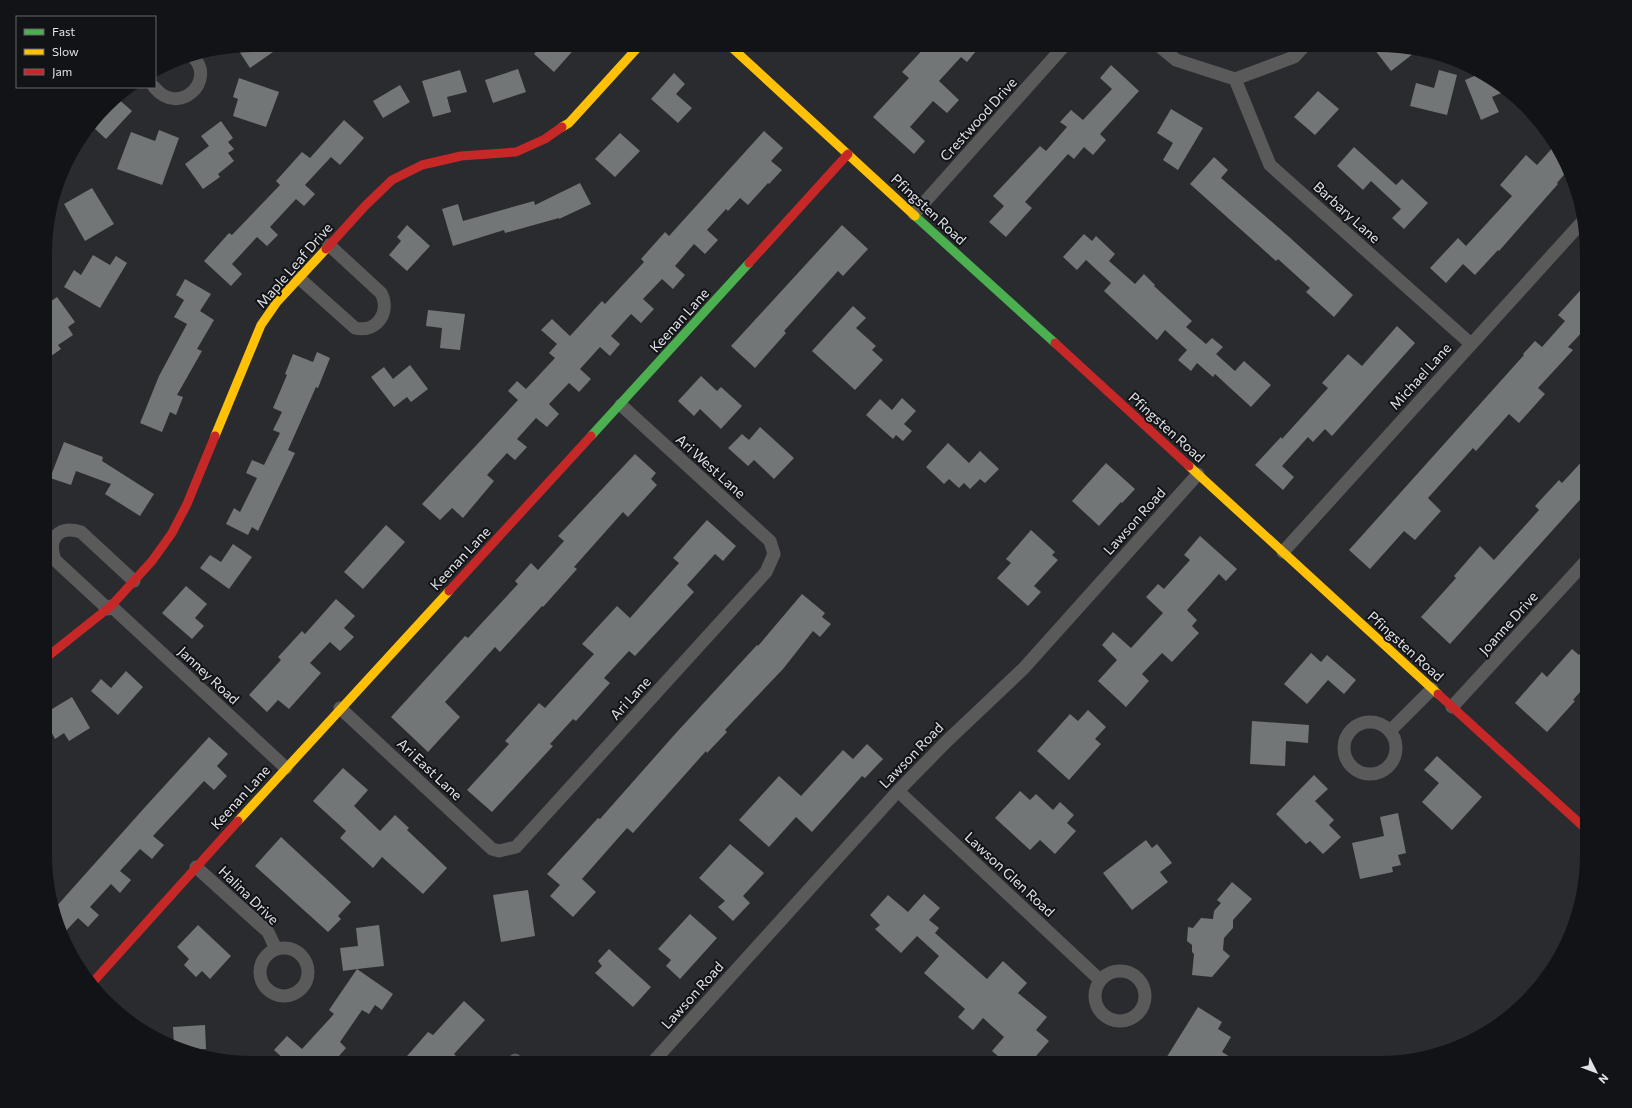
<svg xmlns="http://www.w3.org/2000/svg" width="1632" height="1108" font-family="Commissioner,sans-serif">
  <rect width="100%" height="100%" fill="#292b2f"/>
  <!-- building -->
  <path fill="#737676" d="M253 45H283L250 68 237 48Z
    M542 45H578L554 72 534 54Z
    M927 45H981L967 62 961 57 939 81 959 100 947 113 933 101 910 127 925 141 914 154 873 117 909 78 902 72Z
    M1371 45H1393L1418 50 1391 71Z
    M1111 65 1139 91 1100 134 1106 140 1093 155 1084 147 1074 159 1068 154 1025 202 1032 208 1006 237 989 222 1004 206 993 196 1040 146 1046 151 1067 127 1060 122 1071 110 1083 120 1112 89 1100 78Z
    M518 69 526 92 493 103 485 80Z
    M460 70 467 92 447 97 451 112 433 117 422 81Z
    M1439 70 1457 75 1447 115 1410 106 1416 83 1434 88Z
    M674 73 685 84 676 94 692 108 678 123 651 99Z
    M1479 74 1508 90 1492 97 1499 112 1481 120 1465 80Z
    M239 78 279 92 266 127 233 116 238 99 233 97Z
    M400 85 410 102 383 118 373 101Z
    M1318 91 1339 109 1315 135 1294 117Z
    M116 97 132 111 106 139 93 127Z
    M1171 109 1203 128 1178 170 1163 160 1173 143 1157 133Z
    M344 120 364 138 340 165 331 157 305 185 315 194 304 206 296 199 270 227 278 235 267 246 257 237 232 264 242 274 231 286 204 261 229 233 232 235 280 185 276 181 302 152 310 158Z
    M221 121 233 138 228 142 234 149 228 153 234 161 218 174 220 177 203 189 185 164 209 146 201 136Z
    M159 130 179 138 162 185 117 169 131 132 155 141Z
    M764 131 783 148 771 161 782 170 769 184 768 183 748 205 740 198 728 211 726 209 707 230 718 240 705 254 694 244 675 266 685 275 673 289 662 279 643 299 654 309 641 323 631 314 611 336 620 344 610 356 600 347 580 369 591 379 579 392 569 383 549 404 559 414 547 427 536 418 517 439 527 447 515 460 507 453 487 475 494 481 463 518 452 508 440 520 422 504 518 400 508 391 517 381 526 389 555 358 549 353 557 344 541 330 552 319 570 336 602 301 605 304 644 262 641 259 665 232 669 236Z
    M620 133 640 151 615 177 595 159Z
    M1555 145 1565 161 1568 170 1557 183 1558 184 1499 251 1498 250 1475 275 1463 264 1446 283 1430 268 1458 238 1466 246 1512 196 1500 185 1526 155 1537 165Z
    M1354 147 1396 185 1402 179 1428 203 1404 229 1392 218 1401 209 1371 181 1363 190 1337 166Z
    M1214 157 1228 170 1221 178 1287 235 1353 295 1334 317 1306 292 1310 288 1278 259 1276 261 1190 184Z
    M580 183 591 204 559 219V218L505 233 504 230 453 246 442 209 458 204 463 221 534 201 535 205Z
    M92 188 114 224 85 241 64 204Z
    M407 225 430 246 407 271 389 255 401 241 397 237Z
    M842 225 868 249 843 276 838 271 784 331 786 333 755 368 731 346Z
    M1084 234 1092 241 1096 236 1115 254 1109 261 1135 284 1144 274 1155 285 1154 286 1192 321 1186 327 1206 344 1212 338 1223 347 1216 354 1235 371 1244 361 1271 385 1251 407 1215 374 1213 377 1197 363 1191 371 1178 360 1187 350 1165 330 1157 340 1104 291 1111 283 1086 260 1077 270 1063 257Z
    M93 255 110 265 116 256 127 263 100 308 64 287 74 270 81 275Z
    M185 279 211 294 200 311 214 320 197 349 202 351 177 395 183 397 176 415 170 412 162 432 140 423 159 376 187 324 174 317 184 300 176 295Z
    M1587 283V327L1568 347 1573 350 1538 388 1545 394 1519 423 1509 414 1476 451 1473 448 1428 498 1441 511 1415 540 1404 531 1370 569 1349 550 1524 355 1523 354 1535 341 1542 347 1565 321 1558 315Z
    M57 297 75 322 68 327 73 335 58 345 61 349 47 359V304Z
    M853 306 866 318 856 328 876 346 872 350 883 360 855 390 812 351Z
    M428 310 465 314 460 350 440 348 442 328 426 326Z
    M1397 326 1415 343 1332 436 1325 429 1313 442 1308 437 1282 466 1294 477 1283 490 1255 465 1281 437 1282 439 1328 388 1322 383 1348 354 1362 366Z
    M317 352 330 358 318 388 316 387 288 450 295 453 258 531 252 527 248 535 226 524 234 508 240 512 257 478 246 473 252 460 264 465 280 433 273 430 282 412 273 408 287 375 285 374 293 354 313 362Z
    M410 365 428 389 411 402 407 397 394 407 371 377 384 367 393 379Z
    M701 376 717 391 721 387 742 406 721 429 700 409 694 416 678 401Z
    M902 398 916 411 904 424 912 431 903 441 896 435 893 439 866 415 880 399 892 410Z
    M760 427 794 458 774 479 754 460 748 466 728 448 742 434 749 440Z
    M64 442 103 457 102 461 154 494 140 516 105 494 111 484 76 471 71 485 50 478Z
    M948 443 969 463 980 451 999 469 985 483 980 479 970 489 964 483 959 488 949 479 944 484 926 467Z
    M635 454 656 473 651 479 657 485 628 517 623 512 574 567 577 569 543 607 542 606 500 652 495 647 445 702 460 717 428 752 391 717 465 636 468 638 518 584 515 581 531 563 538 570 564 541 558 536Z
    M1587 456V492L1450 644 1421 617 1456 578 1454 576 1480 546 1494 560 1539 510 1535 506 1559 480 1562 483Z
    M1106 463 1135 489 1122 503 1121 502 1099 526 1072 501Z
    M707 520 736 546 723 561 715 554 687 585 694 592 635 656 629 651 604 678 610 683 576 721 573 719 550 744 553 746 492 812 467 790 509 744 505 741 539 703 545 708 594 654 582 644 617 606 630 618 679 563 673 558Z
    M386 525 405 542 363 589 344 572Z
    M1031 530 1055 552 1052 555 1058 560 1034 586 1041 592 1028 606 997 578 1011 563 1006 559Z
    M1200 536 1237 569 1226 581 1219 574 1187 610 1197 620 1192 626 1199 633 1172 662 1162 653 1142 674 1149 681 1126 707 1098 681 1117 660 1102 645 1113 632 1131 648 1163 613 1146 597 1158 584 1164 589 1190 560 1184 555Z
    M233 544 252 557 229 589 200 568 210 555 221 562Z
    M186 586 207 604 195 618 204 626 192 639 162 613Z
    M802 594 825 613 822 617 831 624 820 637 813 631 783 669 725 730 727 732 707 753 706 751 633 833 627 828 582 879 596 892 573 917 550 896 560 885 547 874 598 818 600 819 676 733 757 645 758 646Z
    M336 599 355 616 344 628 354 637 340 651 330 642 310 663 321 673 289 709 278 700 267 712 249 695 281 660 278 657 302 631 305 634Z
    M1587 646V684L1573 700 1575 701 1547 732 1515 703 1542 672 1547 677 1572 649 1579 655Z
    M1311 653 1321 662 1327 655 1356 680 1344 694 1328 680 1307 704 1284 684Z
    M126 671 143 687 118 715 91 691 101 679 111 688Z
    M72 697 90 728 69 741 64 733 55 739 47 724V712Z
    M1088 710 1106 727 1095 739 1101 744 1069 780 1037 751 1070 714 1078 721Z
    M1252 721 1309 725 1308 743 1286 741 1285 766 1250 764Z
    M209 737 228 754 217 766 227 776 214 790 204 781 153 836 164 845 152 859 140 849 120 871 131 880 120 893 111 884 90 907 99 915 88 927 78 918 64 933 55 908 146 806Z
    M867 744 883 759 865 778 862 776 812 832 796 817 769 847 739 820 779 776 801 796 843 750 853 759Z
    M1437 756 1482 797 1452 830 1422 802 1439 783 1424 770Z
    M343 768 368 790 354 806 380 831 395 815 409 828 407 830 447 868 423 894 382 857 373 868 340 838 346 831 313 801Z
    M1314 775 1328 789 1315 801 1334 820 1329 825 1341 837 1323 854 1310 841 1306 844 1276 814Z
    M1020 791 1030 800 1036 794 1053 810 1060 802 1074 815 1067 823 1076 831 1055 854 1040 840 1030 850 995 818Z
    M1398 813 1406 853 1398 855 1401 865 1392 867 1393 872 1360 879 1352 843 1384 836 1380 817Z
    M281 837 351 902 338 916 341 919 328 932 255 866Z
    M1146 840 1152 848 1157 844 1172 863 1160 872 1168 882 1132 910 1103 873Z
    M730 844 764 873 743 896 750 903 733 921 718 907 725 901 699 878Z
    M1232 882 1252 899 1233 920V928L1224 938 1223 950 1230 956 1212 977 1192 975 1194 954 1192 952V945L1187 941 1188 927 1193 928 1201 918 1213 919 1214 911 1221 903 1217 900Z
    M528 890 535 936 501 942 493 895Z
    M924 894 940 908 929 920 939 928 935 933 987 979 1003 961 1027 983 1018 993 1047 1017 1036 1030 1049 1041 1030 1063H1006L992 1051 1004 1037 983 1018 973 1030 958 1017 965 1009 924 973 939 956 917 936 901 953 875 929 880 925 870 915 888 895 908 912Z
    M690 914 717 938 680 979 666 966 671 960 658 949Z
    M198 925 231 956 210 979 202 971 196 977 184 965 189 959 177 947Z
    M379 925 384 966 357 969 393 994 382 1010 375 1005 369 1014 362 1010 340 1042 346 1048 333 1063H288L274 1050 287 1036 302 1049 334 1014 329 1010 357 969 343 971 340 948 358 946 356 928Z
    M609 949 651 987 633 1007 595 973 602 966 598 961Z
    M464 1001 485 1020 454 1054 456 1056 450 1063H401L428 1032 433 1035Z
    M1198 1007 1222 1022 1218 1029 1231 1037 1222 1052 1240 1063H1163Z
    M205 1025 206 1049 183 1050 174 1046 173 1027Z"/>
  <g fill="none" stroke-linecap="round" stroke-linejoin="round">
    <!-- street -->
    <path stroke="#5a5a5b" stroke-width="13" d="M1158 45 1176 60 1235 79 1294 57 1305 45
      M1235 79 1270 165 1471 344
      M154 87C179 118 217 80 193 57
      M914 214 1065 45
      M299 278 355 328C377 333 391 312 381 293L329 245
      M1283 552 1582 222
      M111 606 286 768
      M108 609 55 560C47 538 59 525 81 532L134 581
      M1452 707 1587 560
      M340 708 492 849 499 851 516 847 766 572 774 554 770 541 621 405
      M1344 748a26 26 0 1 1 52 0a26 26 0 1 1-52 0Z
      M1390 731 1432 689
      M898 791 1100 980
      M196 867 268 932 276 949
      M260 972a24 24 0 1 1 48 0a24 24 0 1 1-48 0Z
      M1095 996a25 25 0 1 1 50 0a25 25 0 1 1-50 0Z
      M513 1063 515 1060
      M652 1063 898 791 947 741 1024 668 1198 474"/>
    <!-- fast -->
    <path stroke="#4caf50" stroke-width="9" d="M915 216 1055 343
      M591 436 749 263"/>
    <!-- slow -->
    <path stroke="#ffc107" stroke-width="9" d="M729 45 915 216
      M562 127 569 123 640 45
      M215 436 261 325 277 302 326 249
      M1189 466 1438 694
      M238 821 449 591"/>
    <!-- jam -->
    <path stroke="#c62828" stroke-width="9" d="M326 249 365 206 392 180 422 165 461 156 516 152 545 139 562 127
      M749 263 848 154
      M1055 343 1189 466
      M449 591 591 436
      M47 657 111 606 152 561 172 533 187 504 215 436
      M1438 694 1587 830
      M93 982 238 821"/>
  </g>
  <g text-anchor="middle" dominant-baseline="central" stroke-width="4" stroke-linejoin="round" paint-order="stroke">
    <!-- street labels -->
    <g font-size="14" fill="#e0e2e8" stroke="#111316">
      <text transform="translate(978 119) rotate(-48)">Crestwood Drive</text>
      <text transform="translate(929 209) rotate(43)">Pfingsten Road</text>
      <text transform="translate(1347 212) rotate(42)">Barbary Lane</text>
      <text transform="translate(294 265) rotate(-49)">Maple Leaf Drive</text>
      <text transform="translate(679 320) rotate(-48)">Keenan Lane</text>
      <text transform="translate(1420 376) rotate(-48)">Michael Lane</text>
      <text transform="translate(1167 427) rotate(42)">Pfingsten Road</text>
      <text transform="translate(711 466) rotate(42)">Ari West Lane</text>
      <text transform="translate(1134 521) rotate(-48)">Lawson Road</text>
      <text transform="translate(460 558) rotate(-47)">Keenan Lane</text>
      <text transform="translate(1508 623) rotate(-48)">Joanne Drive</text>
      <text transform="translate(1406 646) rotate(42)">Pfingsten Road</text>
      <text transform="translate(209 675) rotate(43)">Janney Road</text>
      <text transform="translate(630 698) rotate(-48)">Ari Lane</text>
      <text transform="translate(911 755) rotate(-46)">Lawson Road</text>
      <text transform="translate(430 769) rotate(43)">Ari East Lane</text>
      <text transform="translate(240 797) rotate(-48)">Keenan Lane</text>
      <text transform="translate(1010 874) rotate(43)">Lawson Glen Road</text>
      <text transform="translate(249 895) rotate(44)">Halina Drive</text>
      <text transform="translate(692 995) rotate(-48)">Lawson Road</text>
    </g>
  </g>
  <!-- crop -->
  <path d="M0 0H1632V1108H0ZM253 52H1379A201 201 0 0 1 1580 253V855A201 201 0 0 1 1379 1056H253A201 201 0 0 1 52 855V253A201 201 0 0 1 253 52Z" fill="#111316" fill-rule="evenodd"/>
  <!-- legend -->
  <rect x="16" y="16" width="140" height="72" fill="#111316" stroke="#64666a"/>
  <rect x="24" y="29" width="20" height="6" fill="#4caf50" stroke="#64666a"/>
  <text x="52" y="36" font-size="12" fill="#e0e2e8">Fast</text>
  <rect x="24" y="49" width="20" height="6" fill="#ffc107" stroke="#64666a"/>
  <text x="52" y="56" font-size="12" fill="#e0e2e8">Slow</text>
  <rect x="24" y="69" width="20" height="6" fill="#c62828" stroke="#64666a"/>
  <text x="52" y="76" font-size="12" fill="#e0e2e8">Jam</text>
  <!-- north arrow -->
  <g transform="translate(1596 1072) rotate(132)" stroke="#111316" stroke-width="3" paint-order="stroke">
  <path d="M0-3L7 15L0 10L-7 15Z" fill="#e0e2e8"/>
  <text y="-6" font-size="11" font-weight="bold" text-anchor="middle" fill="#e0e2e8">N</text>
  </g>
</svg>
